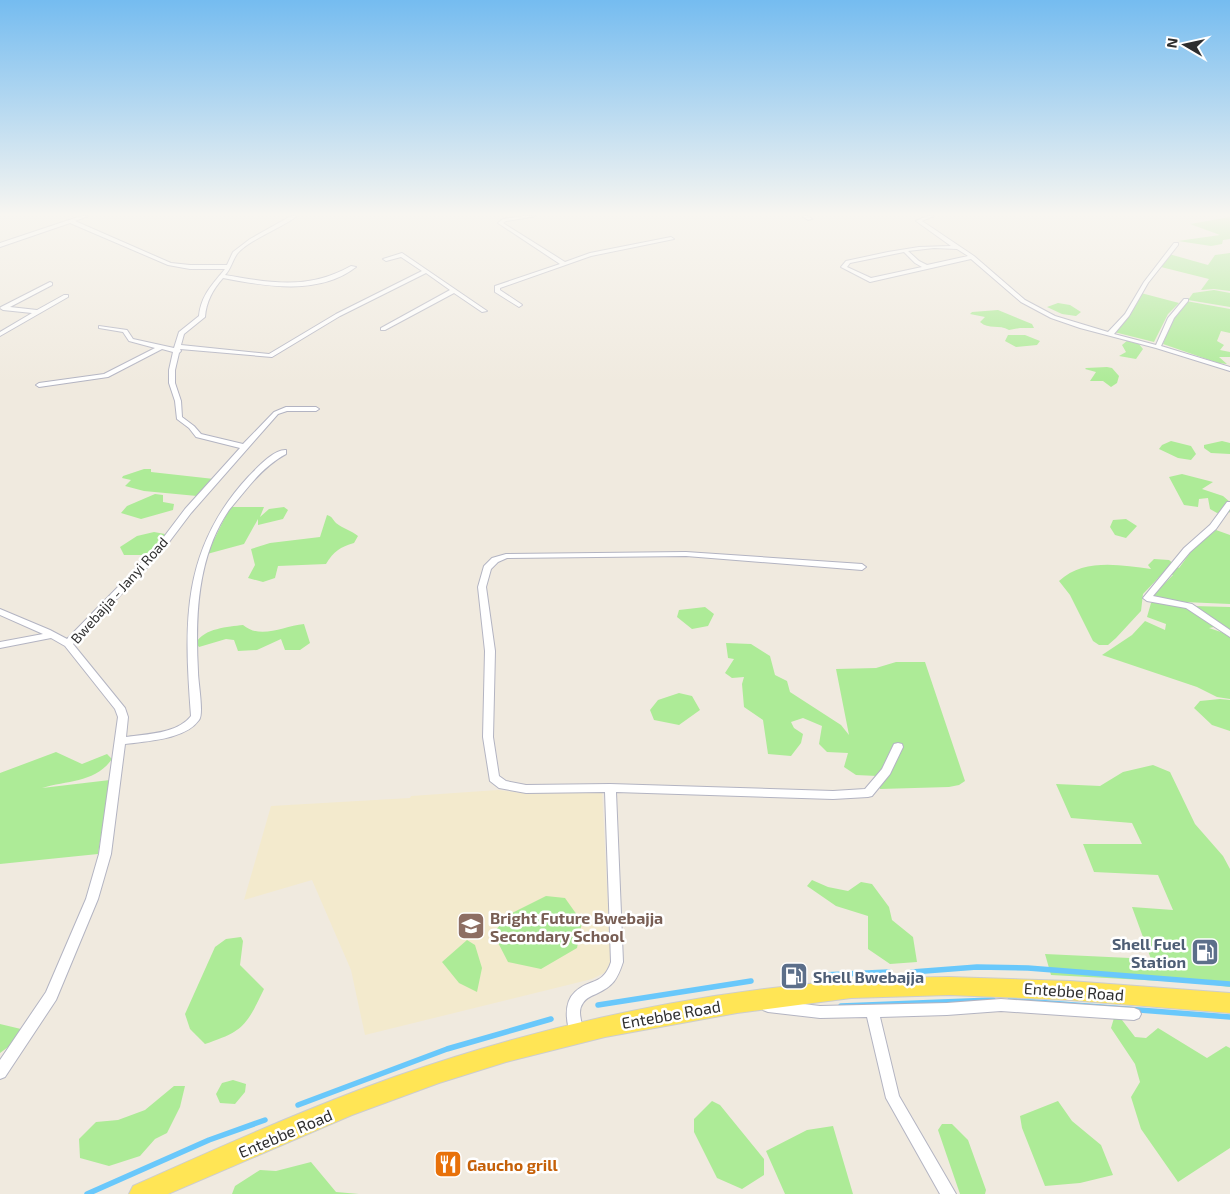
<svg xmlns="http://www.w3.org/2000/svg" width="1230" height="1194" font-family="'Exo 2',sans-serif">
  <rect width="100%" height="100%" fill="#f0eadf"/>
  <!-- education -->
  <path fill="#f3eacd" d="M498 790 521 793 602 790 611 967 606 972 592 979 365 1035 351 970 312 880 244 900 271 806 410 798 411 796Z"/>
  <!-- green -->
  <path fill="#adeb97" d="M1230 217V239L1223 240 1222 244 1211 246 1178 241 1220 235 1190 224Z
    M1230 253V291L1214 289 1201 290 1209 279 1161 267 1169 254 1208 265 1215 255Z
    M1214 290 1230 293V307L1188 300 1193 293Z
    M1141 293 1179 303 1168 314 1154 342 1114 332 1126 317Z
    M1186 301 1230 309V333L1221 331 1217 341 1224 345 1220 350 1230 352V357H1219L1227 364 1218 363 1163 344 1173 317Z
    M1058 303 1070 305 1081 312 1076 316 1062 314 1047 307Z
    M998 310 1032 324 1034 328H1020L1009 330C999 324 989 330 980 322L985 317 970 314 972 312Z
    M1008 335H1025L1040 341 1037 345 1016 347 1005 341Z
    M1128 340 1139 344 1143 349 1136 359 1119 356 1126 352 1122 345Z
    M1107 367 1112 368 1119 376 1117 383 1111 387 1103 381H1090L1096 372 1085 369 1086 368Z
    M1171 441 1191 446 1196 454 1191 460 1178 458 1159 449 1162 445Z
    M1222 441 1230 443V454L1211 453 1204 448V445Z
    M144 469H151V472L214 479 197 496 144 491 125 486 131 480 122 478 123 476Z
    M1182 474 1213 482 1202 489 1223 496 1230 502V513L1228 510 1217 513 1210 509 1208 498 1199 499 1198 507 1184 505 1169 477Z
    M155 494 163 495V502L174 504 173 510 141 519 121 513 127 506Z
    M230 507H264L260 517 269 509 284 507 288 510 283 519 258 525V519L244 544 207 554Z
    M327 515C333 517 332 519 336 523 342 528 352 531 358 536L354 543C340 547 334 551 326 564L278 566 275 578 263 582 248 578 255 565 251 549 270 543 320 537Z
    M1126 519 1137 526 1126 538 1115 535 1110 527 1113 520Z
    M1216 530 1230 535V604L1184 602 1151 597 1173 575 1163 573 1143 594 1141 611 1116 638 1108 645H1099L1093 641 1070 595 1059 581C1084 558 1120 565 1151 569L1148 565 1154 559 1169 560 1179 568 1193 549Z
    M154 532 165 534 158 545 147 555H124L120 547 137 536Z
    M1158 602 1187 607 1214 627 1209 628 1230 635V699L1217 697 1197 687 1102 655 1132 635 1145 621 1165 630 1166 624 1147 617 1151 603Z
    M1193 606 1230 607V632Z
    M705 607 714 614 708 626 692 629 677 617 679 610Z
    M304 624 310 643 300 650H285L281 639 257 650 238 651 234 640 226 639 199 647 196 643C204 628 228 627 243 625 261 640 283 626 304 624Z
    M726 643 751 644 770 656 775 675 787 681 790 692 841 725 849 735 836 669 876 668 896 662H925L965 781 959 785 949 787 880 789 877 776 856 775 844 767 848 753 827 752 819 744 822 726 803 718 791 722 794 728 803 734 801 743 791 756 768 754 763 720 744 707 742 684 744 677 732 678 725 673 734 659 728 658Z
    M679 693 692 696 700 710 679 725 654 720 650 710 658 700Z
    M1220 699 1230 700V731L1212 725 1194 708 1200 701Z
    M56 752 82 764 107 754 112 759C95 783 68 780 42 788L110 780 98 854 0 864V773Z
    M1153 765 1170 772 1195 824 1223 856 1230 869V987L1200 983 1051 975 1045 954 1151 959 1132 907 1173 910 1158 875 1094 872 1083 844H1142L1132 823 1071 818 1056 784 1100 786 1123 772Z
    M812 880 828 887 848 891 861 882 872 884 889 907 892 920 913 937 917 962 890 964 868 949V916L836 906 807 886Z
    M546 896 565 898 582 922 577 948 541 969 508 962 493 933 510 914Z
    M241 937 243 941 240 965 264 989C246 1026 244 1031 205 1044L190 1029 185 1014 215 947 226 939Z
    M467 940 475 945 482 968 477 992 459 983 442 962Z
    M1114 1018 1122 1020 1135 1037 1146 1038 1158 1028 1207 1058 1226 1046 1230 1048V1148L1178 1182 1141 1129 1131 1097 1140 1082 1135 1064 1111 1028Z
    M0 1024 21 1029 19 1039 0 1053Z
    M233 1080 246 1084 245 1092 235 1104 220 1103 216 1094 222 1083Z
    M174 1086H185L180 1107 167 1133 155 1139 140 1156 109 1166 80 1158 79 1139 96 1122 118 1120 145 1110Z
    M712 1101 720 1105 764 1159V1175L742 1189 717 1178 694 1132V1119Z
    M1058 1101 1072 1121 1101 1145 1113 1175 1080 1183 1045 1186 1022 1128 1020 1116Z
    M942 1124H952L968 1140 986 1190 985 1194H960L938 1130Z
    M833 1126 853 1194H785L766 1151 807 1130Z
    M311 1162 336 1192 359 1194H232L235 1186 260 1170 276 1171Z"/>
  <g fill="none" stroke-linecap="round" stroke-linejoin="round">
    <!-- stream -->
    <path stroke="#69c8fb" stroke-width="5.5" d="M912 972 977 967 1028 968 1230 984
      M822 975 889 972
      M1010 1000 1230 1017
      M598 1005 751 981
      M841 1006 993 1000
      M298 1105 447 1049 551 1019
      M87 1194 209 1140 265 1120"/>
    <!-- minor casing -->
    <g stroke="#b3b4c2" stroke-width="2">
      <path id="minor" d="M81 216H88L75 221 171 263 190 265H227L233 252 250 239 291 216H297C282 228 248 240 237 254 232 261 231 269 225 275 272 283 308 290 351 266L356 267C319 296 265 286 223 278 213 289 206 302 205 317L184 334 181 345 269 354 336 314 422 271 401 257 386 261 383 259 402 253 487 311 482 312 454 293 385 330H381V328L450 290 426 273 340 316 272 357 180 349 181 351 179 353 175 370V383L181 401 182 417 194 426 201 434 243 444 274 412 286 407H316L319 409 316 411H287L278 414 191 513 160 554 73 644 125 708 128 717 126 737C146 734 177 734 191 716 184 623 181 549 249 476 257 468 274 449 286 450V454C269 463 256 477 244 492 239 498 234 504 229 510 197 557 195 617 198 672 198 682 204 714 199 720 185 740 146 741 125 744L111 854 98 899 56 1000 5 1077 0 1079V1060L46 992 86 899 99 854 118 717 115 709 65 646 51 638 0 648V642L43 634 0 615V609L50 630 67 639 154 550 185 509 240 448 196 437 189 428 177 419 175 401 169 383V370L173 352 162 349 108 377 39 387 36 385 39 383 104 374 155 348 129 341 123 332 99 328V326L127 330 133 339 174 348 179 332 199 316C201 295 213 284 225 269H190L168 265 70 223 0 247V243Z
        M523 216H536L506 221 503 223 565 262 590 253 671 237 674 239 591 256 500 288V290L521 304 522 305 519 307 495 292V286L560 264 498 223 503 219Z
        M802 216H808L812 219 808 220Z
        M927 216H934L922 221 974 256 1025 300 1055 316 1108 332 1125 314 1144 282 1174 243H1178V245L1148 283 1129 316 1114 334 1156 345 1168 318 1184 299H1188V301L1174 318 1161 346 1230 367V371L1156 348 1080 328 1051 318 1021 302 971 259 870 282 841 267 846 261 888 252 919 247 951 246 916 221ZM934 248 957 249 968 256 927 265 919 261 908 251ZM904 252 915 263 922 267 871 278 847 267 850 263Z
        M50 282 52 283V285L10 307 37 310 64 295H68V297L0 336V332L32 313 3 310 0 308 1 307Z
        M1227 502H1230V509L1216 529 1190 552 1153 596 1192 604 1230 630V637L1186 608 1147 601 1143 598 1184 548 1210 525Z
        M686 552 862 564 866 567 862 570 686 556 507 558 498 562 491 569 486 587 495 651 493 737 499 776 506 781 526 785 610 784 833 791 865 789 882 769 894 744 898 743 902 744 903 747 890 774 872 796 868 797 833 799 616 792 623 962C617 980 613 986 596 994 591 996 586 998 583 1003 575 1014 586 1026 582 1038L577 1039 572 1038C566 1024 563 1003 575 992 590 978 603 986 611 962L605 792 526 793 499 788 490 781 483 737 485 651 478 587 484 566 492 558 506 554Z
        M1001 999 1134 1008 1139 1010 1141 1014 1139 1018 1134 1020 1001 1011 947 1015 880 1017 899 1096 956 1194H940L886 1098 867 1017 820 1018 768 1012 763 1010 761 1006 763 1002 768 1000 820 1006 947 1003Z"/>
    </g>
    <!-- primary casing -->
    <g stroke="#cdcdcd" stroke-width="2">
      <path id="primary" d="M949 977 1070 981 1230 993V1013L1070 1000 949 995 851 998 737 1013 605 1037 506 1062 439 1083 352 1115 168 1194H129L133 1186C220 1147 307 1108 397 1076 572 1015 764 977 949 977Z"/>
    </g>
    <!-- minor -->
    <use href="#minor" fill="#fff" fill-rule="evenodd"/>
    <!-- primary -->
    <use href="#primary" fill="#ffe555" fill-rule="evenodd"/>
  </g>
  <!-- sky -->
  <linearGradient id="sky" x2="0" y2="1"><stop stop-color="#75bcf0"/><stop offset="0.56" stop-color="#f8f6f1"/><stop offset="1" stop-color="#f8f6f1" stop-opacity="0"/></linearGradient>
  <rect width="1230" height="383" fill="url(#sky)"/>
  <!-- icons -->
  <defs>
    <g id="school-square" transform="scale(1.4375)"><rect x="-9" y="-9" width="18" height="18" rx="4" fill="#8d6e63" stroke="#fff"/><path d="M0-5L7-2L0 1L-7-2ZM-4 1L0 2.5L4 1V4Q0 6-4 4Z" fill="#fff"/></g>
    <g id="fuel-square" transform="scale(1.4375)"><rect x="-9" y="-9" width="18" height="18" rx="4" fill="#5c6f8a" stroke="#fff"/><path d="M-5.5-6h7V0h2V4h1.3V-2.5L3-4.5l.8-.8L6-3V5H2.5V1h-1V6h-7ZM-4.2-4.7v3.2H.2V-4.7Z" fill="#fff"/></g>
    <g id="restaurant-square" transform="scale(1.4375)"><rect x="-9" y="-9" width="18" height="18" rx="4" fill="#e8710a" stroke="#fff"/><path d="M-5-6h1v4h1v-4h1v4h1v-4h1v5L-1.5 .5V6h-2V.5L-5-1ZM5-6V6H3V1.5H1.5Q1.5-4 5-6Z" fill="#fff"/></g>
  </defs>
  <g fill-rule="evenodd">
    <use href="#school-square" x="471" y="926"/>
    <use href="#fuel-square" x="1205" y="952"/>
    <use href="#fuel-square" x="794" y="976"/>
    <use href="#restaurant-square" x="448" y="1164"/>
  </g>
  <g text-anchor="middle" dominant-baseline="central" stroke-width="5" stroke-linejoin="round" paint-order="stroke">
    <!-- street labels -->
    <g font-size="14" fill="#2e2e2e" stroke="#fff">
      <text transform="translate(119 590) rotate(-48)">Bwebajja - Janyi Road</text>
    </g>
    <!-- near-education labels -->
    <g font-size="16" font-weight="bold" fill="#785e54" stroke="#fff" text-anchor="start">
      <text x="490" y="917">Bright Future Bwebajja<tspan x="490" dy="18">Secondary School</tspan></text>
    </g>
    <!-- near-service labels -->
    <g font-size="16" font-weight="bold" fill="#4e5e75" stroke="#fff" text-anchor="end">
      <text x="1186" y="943">Shell Fuel<tspan x="1186" dy="18">Station</tspan></text>
      <text x="813" y="976" text-anchor="start">Shell Bwebajja</text>
    </g>
    <!-- near-street labels -->
    <g font-size="16" fill="#2e2e2e" stroke="#fff">
      <text transform="translate(1074 991) rotate(4)">Entebbe Road</text>
      <text transform="translate(671 1014) rotate(-10)">Entebbe Road</text>
      <text transform="translate(285 1133) rotate(-23)">Entebbe Road</text>
    </g>
    <!-- near-food labels -->
    <g font-size="16" font-weight="bold" fill="#c56008" stroke="#fff" text-anchor="start">
      <text x="467" y="1164">Gaucho grill</text>
    </g>
  </g>
  <!-- north arrow -->
  <g transform="translate(1185 45) rotate(279)" stroke="#ffffff" stroke-width="4" paint-order="stroke">
  <path d="M0-4L9 19L0 12L-9 19Z" fill="#2e2e2e"/>
  <text y="-8" font-size="14" font-weight="bold" text-anchor="middle" fill="#2e2e2e">N</text>
  </g>
</svg>
